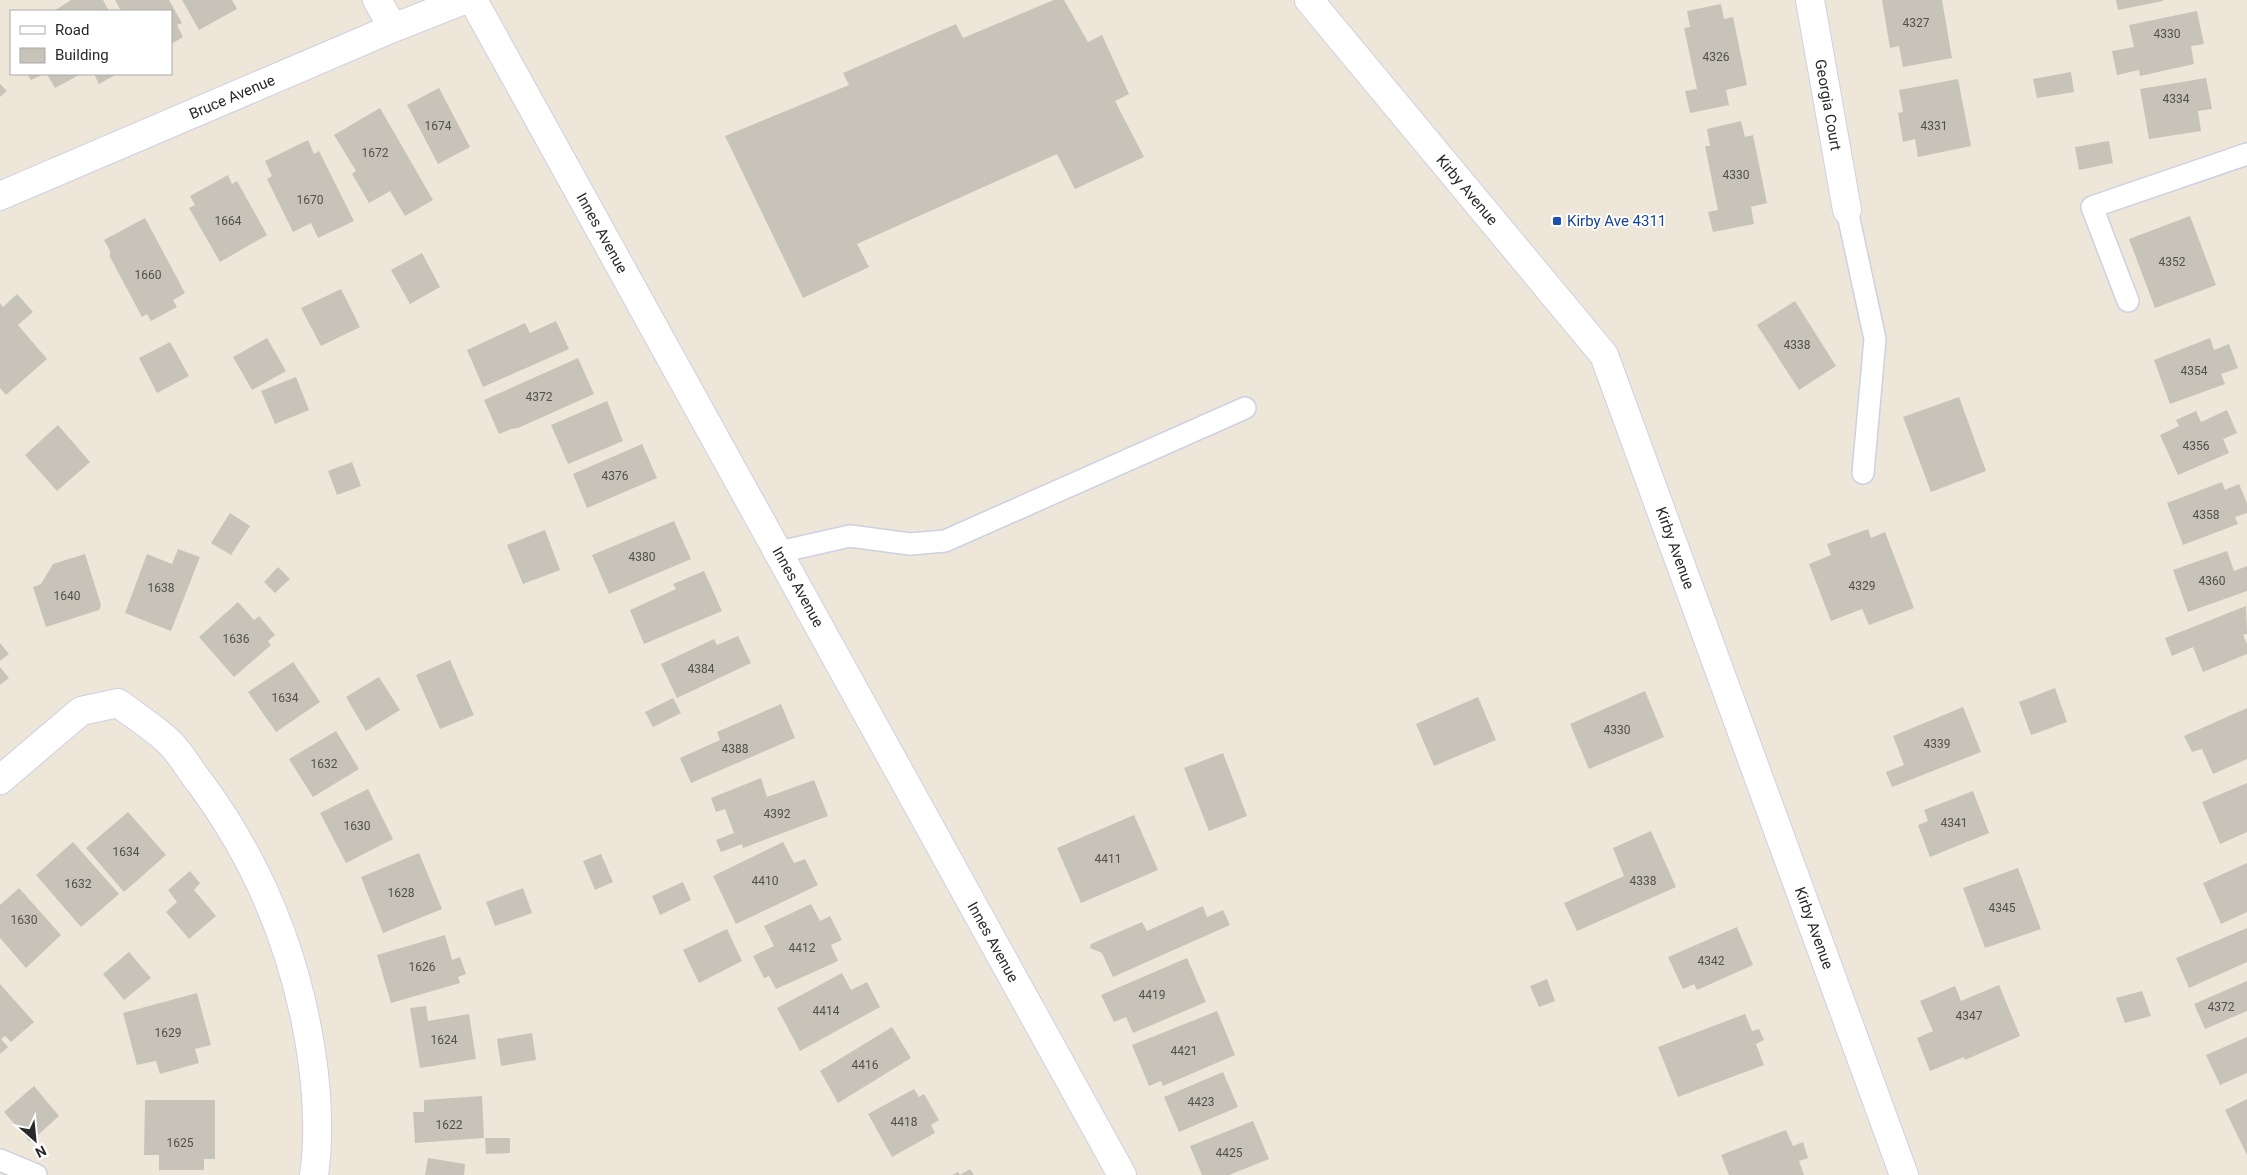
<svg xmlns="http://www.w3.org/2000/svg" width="2247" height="1175" font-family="Roboto,sans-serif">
  <rect width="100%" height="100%" fill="#ede6d9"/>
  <!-- building -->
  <path fill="#c8c3b9" d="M71 0H103L109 11H54Z
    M115 0H169L182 23 177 25 183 37 171 44V11H121Z
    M182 0H232L237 9 199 30Z
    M1054 0H1064L1088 42 1102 35 1129 94 1115 101 1144 157 1075 189 1057 154 857 244 869 267 803 298 725 136 849 85 843 73 956 24 963 38Z
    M1882 0H1942L1952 58 1903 67 1899 46 1890 48Z
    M2116 0H2163V1L2118 10Z
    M1721 4 1724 19 1733 17 1747 85 1726 90 1729 105 1690 113 1685 91 1697 89 1684 28 1690 27 1687 11Z
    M2197 11 2204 44 2191 46 2194 64 2140 76 2139 70 2117 75 2112 51 2134 47 2129 25Z
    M2071 72 2074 92 2037 98 2033 79Z
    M27 74H44L31 80Z
    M47 74H81L55 88Z
    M94 74H117L99 84Z
    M2206 78 2212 109 2198 111 2201 131 2149 139 2140 89Z
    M1958 79 1971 146 1918 157 1915 139 1903 142 1898 113 1903 112 1899 90Z
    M0 84 7 91 0 97Z
    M439 88 470 147 438 164 407 105Z
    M380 108 433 200 405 216 390 191 369 203 352 174 356 171 334 135Z
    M1741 121 1745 137 1753 135 1767 203 1751 207 1754 224 1713 232 1708 212 1718 210 1705 146H1710L1707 129Z
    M308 140 314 154 319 151 354 221 318 238 311 223 293 232 267 179 272 176 265 161Z
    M2109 141 2113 163 2079 170 2075 147Z
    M228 175 232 184 237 181 267 235 220 262 189 208 195 205 190 196Z
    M2190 216 2216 285 2155 308 2129 239Z
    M145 218 185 293 173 300 177 307 151 321 147 314 142 317 110 257V251L104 240Z
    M422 253 440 287 410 304 391 270Z
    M341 289 360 327 321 346 301 308Z
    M17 294 33 312 18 325 47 359 6 395 0 388V303L3 307Z
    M1795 301 1836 366 1799 390 1757 325Z
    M556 321 569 349 483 387 467 350 525 323 530 333Z
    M267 338 286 371 252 390 233 357Z
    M2210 338 2214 350 2229 344 2238 368 2221 374 2225 384 2170 404 2154 360Z
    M170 342 189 376 157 393 139 358Z
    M578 358 594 394 518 428 511 429 499 434 484 400Z
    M296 377 309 410 275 424 261 391Z
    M1959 397 1986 471 1931 492 1903 417Z
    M607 401 623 441 568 464 551 425Z
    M2227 410 2237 433 2223 439 2229 453 2178 475 2160 435 2179 426 2176 420 2196 411 2201 422Z
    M58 425 90 462 57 491 25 455Z
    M642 444 657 478 587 508 573 474Z
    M352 462 361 486 337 495 328 471Z
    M2222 482 2225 490 2239 484 2247 503V513L2235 517 2238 524 2183 545 2167 503Z
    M230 513 250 526 231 555 211 543Z
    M674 521 691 559 609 594 592 555Z
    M1868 529 1871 538 1885 532 1914 608 1869 625 1862 609 1831 621 1809 564 1831 555 1827 544Z
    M545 530 560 570 523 584 507 545Z
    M178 549 200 557 171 631 125 613 147 554 172 564Z
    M2227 551 2234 571 2247 566V591L2188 612 2173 570Z
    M85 554 101 605 99 610 46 627 33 587 41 584 53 564Z
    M278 567 290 579 275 593 264 582Z
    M704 571 722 611 644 644 630 610 676 589 673 584Z
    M238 602 254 620 259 616 275 635 268 641 271 645 234 677 199 637Z
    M2246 606 2247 634 2243 635 2247 644V654L2203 672 2193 647 2172 656 2165 638Z
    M738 636 751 663 677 698 661 664 714 639 717 645Z
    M0 643 9 654 0 661Z
    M450 660 474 715 440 729 416 675Z
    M293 662 320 702 276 732 248 692Z
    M0 667 9 678 0 685Z
    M379 677 400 710 366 731 346 697Z
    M2055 688 2067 722 2031 735 2019 702Z
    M1645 691 1664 737 1589 769 1570 724Z
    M1478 697 1496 740 1434 766 1416 724Z
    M673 698 681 713 653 727 645 712Z
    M781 704 795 738 691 783 680 758 720 740 717 732Z
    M1963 707 1981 752 1892 787 1886 772 1904 765 1893 736Z
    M2247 708V759L2213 774 2202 749 2192 752 2184 736Z
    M336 731 359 769 313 797 289 759Z
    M1223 753 1247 816 1209 831 1184 768Z
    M761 778 767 797 814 780 828 816 743 848 742 844 721 852 716 840 734 833 725 809 716 812 711 798Z
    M2247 783V832L2220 844 2202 802Z
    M368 789 393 839 346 863 320 813Z
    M1973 791 1989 833 1930 857 1918 825 1928 821 1924 810Z
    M128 812 166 855 124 892 86 848Z
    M1134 815 1158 870 1081 903 1057 848Z
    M1651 831 1676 887 1577 931 1564 903 1624 876 1613 848Z
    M73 842 119 894 81 927 36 875Z
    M783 842 794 863 805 859 818 885 736 924 713 876Z
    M419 853 442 909 383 933 361 877Z
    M601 854 613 882 595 890 583 861Z
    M2247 863V912L2221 924 2203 883Z
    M2018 868 2041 929 1985 948 1963 888Z
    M190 871 200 883 194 890 216 916 189 939 166 912 177 902 168 890Z
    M683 882 691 900 660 915 652 896Z
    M19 888 61 935 26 968 0 938V905Z
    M523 888 532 913 495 926 486 902Z
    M811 904 820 921 830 916 842 940 831 945 838 961 776 989 769 976 764 978 753 956 774 946 764 926Z
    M1203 906 1207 917 1223 910 1230 925 1113 977 1102 953 1090 948 1091 944 1142 922 1147 931Z
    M1737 927 1753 965 1697 990 1694 984 1683 989 1668 957Z
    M2247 928V962L2189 988 2176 958Z
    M727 929 742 961 699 983 683 950Z
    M445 935 452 960 460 957 466 974 458 977 460 983 391 1003 377 955Z
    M129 952 151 978 124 1000 103 974Z
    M1187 958 1206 1002 1133 1033 1126 1017 1114 1022 1101 995Z
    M842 973 851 990 867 982 880 1007 800 1051 777 1008Z
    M1547 979 1555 1001 1539 1007 1530 986Z
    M2247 981V1011L2205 1029 2194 1004Z
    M0 984 34 1022 11 1042 5 1036 1 1039 8 1047 0 1054Z
    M1999 985 2020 1036 1965 1060 1964 1057 1930 1071 1917 1038 1933 1031 1920 1001 1955 986 1961 1001Z
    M2142 991 2151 1016 2125 1023 2116 998Z
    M197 993 211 1045 195 1049 199 1063 160 1074 156 1061 137 1065 123 1013Z
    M426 1006 428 1021 469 1014 476 1059 420 1068 410 1008Z
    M1217 1011 1235 1055 1163 1086 1161 1081 1149 1086 1132 1045Z
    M1745 1014 1752 1031 1759 1029 1764 1040 1756 1044 1764 1065 1678 1097 1658 1047Z
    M892 1027 911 1058 838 1103 820 1071Z
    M532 1033 536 1060 501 1066 497 1039Z
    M2247 1037V1073L2220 1085 2206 1055Z
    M1223 1072 1238 1107 1179 1132 1164 1097Z
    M34 1086 59 1116 30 1142 4 1112Z
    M914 1089 919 1097 924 1094 939 1120 931 1125 935 1133 892 1157 868 1114Z
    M482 1096 484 1138 415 1143 413 1112H424V1100Z
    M2247 1099V1155L2225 1110Z
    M145 1100H215V1159H204V1170H159V1155H144Z
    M1253 1121 1269 1159 1229 1175H1202L1190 1146Z
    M1786 1130 1793 1146 1803 1142 1808 1158 1799 1161 1804 1175H1729L1721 1155Z
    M485 1138H510V1153L486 1154Z
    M428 1158 465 1164 464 1175H425Z
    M970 1169 974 1175H952L958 1172 960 1175Z"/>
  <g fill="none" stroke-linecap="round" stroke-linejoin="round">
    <!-- service casing -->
    <g stroke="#ced0e3" stroke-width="24">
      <path id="service" d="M1847 210 1875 339 1863 473
        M2128 301 2092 207 2247 154
        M779 552 850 536 910 544 945 541 1245 408
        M0 1160 36 1175"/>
    </g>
    <!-- minor casing -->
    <g stroke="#ced0e3" stroke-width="30">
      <path id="minor" d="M377 0 393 28
        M473 0 1122 1175
        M1810 0 1847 210
        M0 196 393 28 464 0
        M0 780 81 711 118 703C134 715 153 727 169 742 181 753 190 771 201 784 259 863 296 954 311 1051 317 1091 320 1134 314 1175"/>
    </g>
    <!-- tertiary casing -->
    <g stroke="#ced0e3" stroke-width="30">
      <path id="tertiary" d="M1309 0 1604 355 1904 1175"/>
    </g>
    <!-- service -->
    <use href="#service" stroke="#fff" stroke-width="21"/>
    <!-- minor -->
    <use href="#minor" stroke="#fff" stroke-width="28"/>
    <!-- tertiary -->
    <use href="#tertiary" stroke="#fff" stroke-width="28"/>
  </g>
  <!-- markers -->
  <rect fill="#1a4fb4" stroke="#fff" stroke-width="2" x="1552" y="216" width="10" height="10" rx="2.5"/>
  <g text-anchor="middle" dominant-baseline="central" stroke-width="4" stroke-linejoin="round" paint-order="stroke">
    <!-- number labels -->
    <g font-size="12" fill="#51504d">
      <text x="1916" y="23">4327</text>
      <text x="2167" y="34">4330</text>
      <text x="1716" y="57">4326</text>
      <text x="2176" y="99">4334</text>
      <text x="438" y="126">1674</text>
      <text x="1934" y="126">4331</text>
      <text x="375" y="153">1672</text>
      <text x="1736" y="175">4330</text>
      <text x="310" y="200">1670</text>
      <text x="228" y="221">1664</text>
      <text x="2172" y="262">4352</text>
      <text x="148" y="275">1660</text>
      <text x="1797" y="345">4338</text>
      <text x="2194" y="371">4354</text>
      <text x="539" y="397">4372</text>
      <text x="2196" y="446">4356</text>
      <text x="615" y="476">4376</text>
      <text x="2206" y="515">4358</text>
      <text x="642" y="557">4380</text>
      <text x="2212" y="581">4360</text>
      <text x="1862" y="586">4329</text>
      <text x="161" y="588">1638</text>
      <text x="67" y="596">1640</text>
      <text x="236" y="639">1636</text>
      <text x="701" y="669">4384</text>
      <text x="285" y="698">1634</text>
      <text x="1617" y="730">4330</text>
      <text x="1937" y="744">4339</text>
      <text x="735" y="749">4388</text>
      <text x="324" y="764">1632</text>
      <text x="777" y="814">4392</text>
      <text x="1954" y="823">4341</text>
      <text x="357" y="826">1630</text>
      <text x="126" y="852">1634</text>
      <text x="1108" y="859">4411</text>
      <text x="765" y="881">4410</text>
      <text x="1643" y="881">4338</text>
      <text x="78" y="884">1632</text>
      <text x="401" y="893">1628</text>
      <text x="2002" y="908">4345</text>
      <text x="24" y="920">1630</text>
      <text x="802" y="948">4412</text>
      <text x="1711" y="961">4342</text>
      <text x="422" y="967">1626</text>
      <text x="1152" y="995">4419</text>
      <text x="2221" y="1007">4372</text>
      <text x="826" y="1011">4414</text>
      <text x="1969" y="1016">4347</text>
      <text x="168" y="1033">1629</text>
      <text x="444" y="1040">1624</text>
      <text x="1184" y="1051">4421</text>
      <text x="865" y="1065">4416</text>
      <text x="1201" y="1102">4423</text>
      <text x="904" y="1122">4418</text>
      <text x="449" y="1125">1622</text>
      <text x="180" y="1143">1625</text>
      <text x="1229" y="1153">4425</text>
    </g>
    <!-- street labels -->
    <g font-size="15" fill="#292929" stroke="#fff">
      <text transform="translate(232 97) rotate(-23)">Bruce Avenue</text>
      <text transform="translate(1828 105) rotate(80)">Georgia Court</text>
      <text transform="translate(1467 190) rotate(50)">Kirby Avenue</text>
      <text transform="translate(602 233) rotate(61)">Innes Avenue</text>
      <text transform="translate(1675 548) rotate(70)">Kirby Avenue</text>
      <text transform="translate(798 587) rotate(61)">Innes Avenue</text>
      <text transform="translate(1814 928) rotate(70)">Kirby Avenue</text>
      <text transform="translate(993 942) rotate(61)">Innes Avenue</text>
    </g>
    <!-- transit labels -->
    <g font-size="15" fill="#164399" stroke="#fff" text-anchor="start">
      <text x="1567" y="221">Kirby Ave 4311</text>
    </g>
  </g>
  <!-- legend -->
  <rect x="10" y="10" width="162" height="65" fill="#ffffff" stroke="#a9a9a9"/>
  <rect x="20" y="26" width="25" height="8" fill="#ffffff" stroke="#a9a9a9"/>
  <text x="55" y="35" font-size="15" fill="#292929">Road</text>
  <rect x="20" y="48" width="25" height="15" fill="#c8c3b9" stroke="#a9a9a9"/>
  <text x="55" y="60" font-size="15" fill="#292929">Building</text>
  <!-- north arrow -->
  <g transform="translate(35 1140) rotate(153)" stroke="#ffffff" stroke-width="4" paint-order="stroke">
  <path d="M0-4L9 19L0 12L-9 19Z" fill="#292929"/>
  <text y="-8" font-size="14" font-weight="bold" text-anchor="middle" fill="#292929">N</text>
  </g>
</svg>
